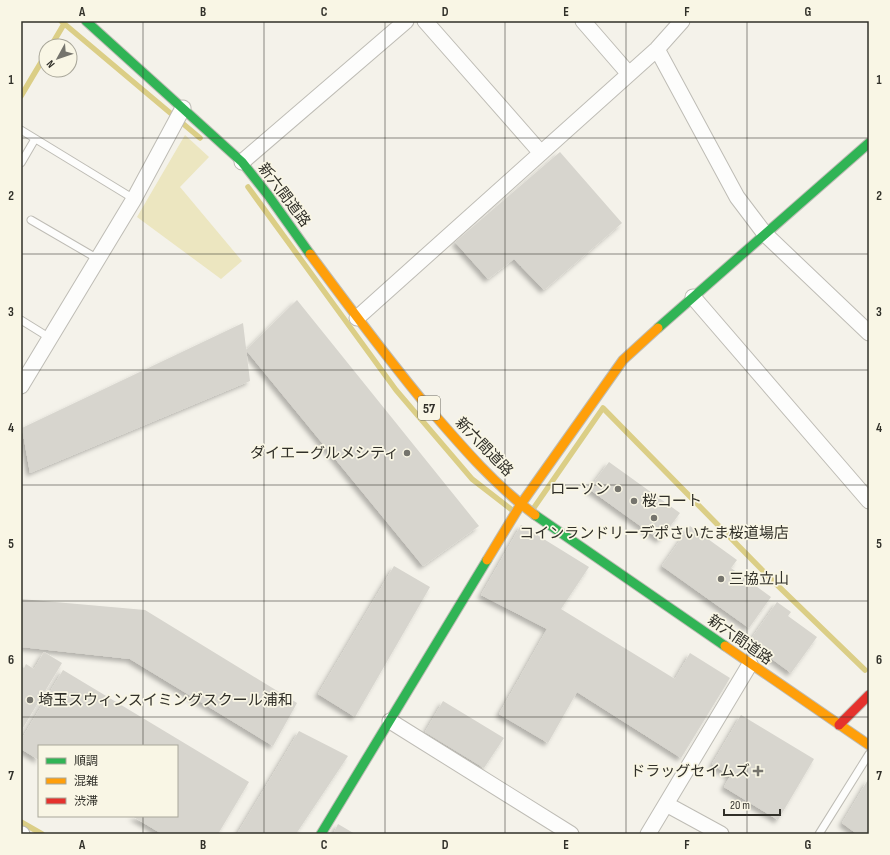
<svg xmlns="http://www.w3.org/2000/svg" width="890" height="855" font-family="'Sofia Sans Condensed','Noto Sans JP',sans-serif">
  <defs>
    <filter id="shadow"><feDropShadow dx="-3.5" dy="3.5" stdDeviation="2" flood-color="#0004"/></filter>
  </defs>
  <rect width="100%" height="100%" fill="#f4f2ea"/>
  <!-- green -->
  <path fill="#ece6c0" d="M185 135 209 157 180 187 242 261 221 279 137 217Z"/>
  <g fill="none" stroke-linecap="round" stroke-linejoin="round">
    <!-- stream -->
    <path stroke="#dbce86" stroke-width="5.5" d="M61 21 200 138
      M51 46 64 24
      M21 96 46 54
      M248 187 396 390 472 479 512 510
      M533 509 603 408 773 581 865 670
      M21 822 42 834"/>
  </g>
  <!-- building -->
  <path fill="#d7d5ce" filter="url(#shadow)" d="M560 152 622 223 544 290 514 259 488 279 455 242Z
    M297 300 479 526 423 566 246 350Z
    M243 323 250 381 30 473 22 428Z
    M609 462 680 513 660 540 589 489Z
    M521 525 589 567 561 609 675 679 690 653 730 678 681 758 577 692 548 743 499 714 547 629 481 595Z
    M690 526 737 560 731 568 771 597 749 628 662 566Z
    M394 566 430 587 355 717 318 694Z
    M21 599 145 610 297 703 273 746 130 659 21 647Z
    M777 602 791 612 788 616 817 637 791 673 749 642Z
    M44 652 62 663 21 731V666L24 668 26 664 34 669Z
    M63 670 249 782 218 834H162L132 816H177V746H39V760L21 749V740Z
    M443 701 504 738 484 768 425 732Z
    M741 715 814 759 778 820 724 787 730 776 712 764Z
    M299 731 348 756 296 834H237Z
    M869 778V834H857L842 823Z
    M338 824 355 834H333Z"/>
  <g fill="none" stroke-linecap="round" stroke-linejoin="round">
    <!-- lane casing -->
    <g stroke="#bebcb5" stroke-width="9">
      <path id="lane" d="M21 130 134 199
        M21 163 35 139
        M31 220 98 259
        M21 320 50 338
        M819 834 869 754"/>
    </g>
    <!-- street casing -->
    <g stroke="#bebcb5" stroke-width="17">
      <path id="street" d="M425 21 541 153
        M583 21 629 74
        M657 49 737 197 765 234 869 333
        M242 162 406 21
        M693 297 869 501
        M357 318 657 49 682 21
        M21 386 134 199 183 108
        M390 721 571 834
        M666 804 721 834
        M21 834H22
        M648 834 750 664"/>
    </g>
    <!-- fast casing -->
    <g stroke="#bebcb5" stroke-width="11">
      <path id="fast" d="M86 21 242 162 268 195 310 254
        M658 328 869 143
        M535 515 725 646
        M321 834 487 560"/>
    </g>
    <!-- slow casing -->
    <g stroke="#bebcb5" stroke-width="11">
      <path id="slow" d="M310 254C350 308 389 361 432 412 464 449 496 486 535 515
        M487 560 521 504 623 360 658 328
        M725 646 869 745"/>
    </g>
    <!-- jam casing -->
    <g stroke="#bebcb5" stroke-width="11">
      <path id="jam" d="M839 725 869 695"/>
    </g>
    <!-- lane -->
    <use href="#lane" stroke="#fdfdfc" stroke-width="7"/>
    <!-- street -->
    <use href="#street" stroke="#fdfdfc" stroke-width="15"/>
    <!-- fast -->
    <use href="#fast" stroke="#30b455" stroke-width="9"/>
    <!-- slow -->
    <use href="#slow" stroke="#ff9f0a" stroke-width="9"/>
    <!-- jam -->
    <use href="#jam" stroke="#e5322d" stroke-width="9"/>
  </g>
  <!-- grid -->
  <path fill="none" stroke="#313029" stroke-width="1" stroke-opacity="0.55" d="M143 21V746M264 21V834M385 21V834M505 21V834M626 21V834M747 21V834M21 138H869M21 254H869M21 370H869M21 485H869M21 601H869M21 717H869M143 816V834"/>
  <!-- markers -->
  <g fill="#75746d" stroke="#f9f6e5" stroke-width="1.5">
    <circle cx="407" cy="453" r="4"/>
    <circle cx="618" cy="489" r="4"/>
    <circle cx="634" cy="501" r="4"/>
    <circle cx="654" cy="518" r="4"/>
    <circle cx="721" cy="579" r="4"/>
    <circle cx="30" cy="700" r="4"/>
    <path d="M756 765h4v4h4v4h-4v4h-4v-4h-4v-4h4z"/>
  </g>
  <g text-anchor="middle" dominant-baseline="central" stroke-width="3.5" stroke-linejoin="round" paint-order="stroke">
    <!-- shield labels -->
    <rect fill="#f9f6e5" stroke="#6d6b61" stroke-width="1" x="418" y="396" width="22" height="24" rx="3"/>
    <g font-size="14" font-weight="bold" fill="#313029">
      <text x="429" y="408">57</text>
    </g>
    <!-- street labels -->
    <g font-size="15" fill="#313029" stroke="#f9f6e5">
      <text transform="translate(284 195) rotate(53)">新六間道路</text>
      <text transform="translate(484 447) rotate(46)">新六間道路</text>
      <text transform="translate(740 640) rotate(35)">新六間道路</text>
    </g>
    <!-- poi labels -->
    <g font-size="15" fill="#313029" stroke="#f9f6e5" text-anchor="end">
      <text x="399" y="453">ダイエーグルメシティ</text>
      <text x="610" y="489">ローソン</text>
      <text x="642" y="501" text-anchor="start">桜コート</text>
      <text x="654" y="533" text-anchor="middle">コインランドリーデポさいたま桜道場店</text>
      <text x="729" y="579" text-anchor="start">三協立山</text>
      <text x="38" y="700" text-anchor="start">埼玉スウィンスイミングスクール浦和</text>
      <text x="750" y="771">ドラッグセイムズ</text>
    </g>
  </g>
  <!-- border -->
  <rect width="890" height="855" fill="none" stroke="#f9f6e5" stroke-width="44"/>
  <!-- legend -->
  <rect x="38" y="745" width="140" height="72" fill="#f9f6e5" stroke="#a9a79a"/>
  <rect x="46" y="758" width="20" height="6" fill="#30b455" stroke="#a9a79a"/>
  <text x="74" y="765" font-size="12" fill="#313029">順調</text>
  <rect x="46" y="778" width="20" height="6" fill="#ff9f0a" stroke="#a9a79a"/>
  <text x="74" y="785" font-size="12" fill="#313029">混雑</text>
  <rect x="46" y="798" width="20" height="6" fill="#e5322d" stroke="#a9a79a"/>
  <text x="74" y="805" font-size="12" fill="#313029">渋滞</text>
  <!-- north arrow -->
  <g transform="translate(58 58) rotate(230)"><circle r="19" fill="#f9f6e5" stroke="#a9a79a"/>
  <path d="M0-3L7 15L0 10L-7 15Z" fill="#75746d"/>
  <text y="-6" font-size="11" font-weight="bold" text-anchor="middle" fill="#313029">N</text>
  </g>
  <!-- scale -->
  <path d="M724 809v6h56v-6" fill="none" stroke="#313029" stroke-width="2"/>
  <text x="730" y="809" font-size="12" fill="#313029" stroke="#f9f6e5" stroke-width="3" paint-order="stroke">20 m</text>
  <rect x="22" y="22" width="846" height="811" fill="none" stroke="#313029" stroke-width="1.5"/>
  <g font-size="13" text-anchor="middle" font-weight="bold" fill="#313029">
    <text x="82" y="16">A</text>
    <text x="203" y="16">B</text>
    <text x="324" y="16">C</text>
    <text x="445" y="16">D</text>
    <text x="566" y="16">E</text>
    <text x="687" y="16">F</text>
    <text x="808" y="16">G</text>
    <text x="11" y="84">1</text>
    <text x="879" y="84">1</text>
    <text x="11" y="200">2</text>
    <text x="879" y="200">2</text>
    <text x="11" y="316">3</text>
    <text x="879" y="316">3</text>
    <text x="11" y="432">4</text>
    <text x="879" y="432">4</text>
    <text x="11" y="548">5</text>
    <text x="879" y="548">5</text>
    <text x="11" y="664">6</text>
    <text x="879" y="664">6</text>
    <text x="11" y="780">7</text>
    <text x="879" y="780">7</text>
    <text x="82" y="849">A</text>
    <text x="203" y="849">B</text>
    <text x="324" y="849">C</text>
    <text x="445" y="849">D</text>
    <text x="566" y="849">E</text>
    <text x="687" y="849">F</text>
    <text x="808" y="849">G</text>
  </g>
</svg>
